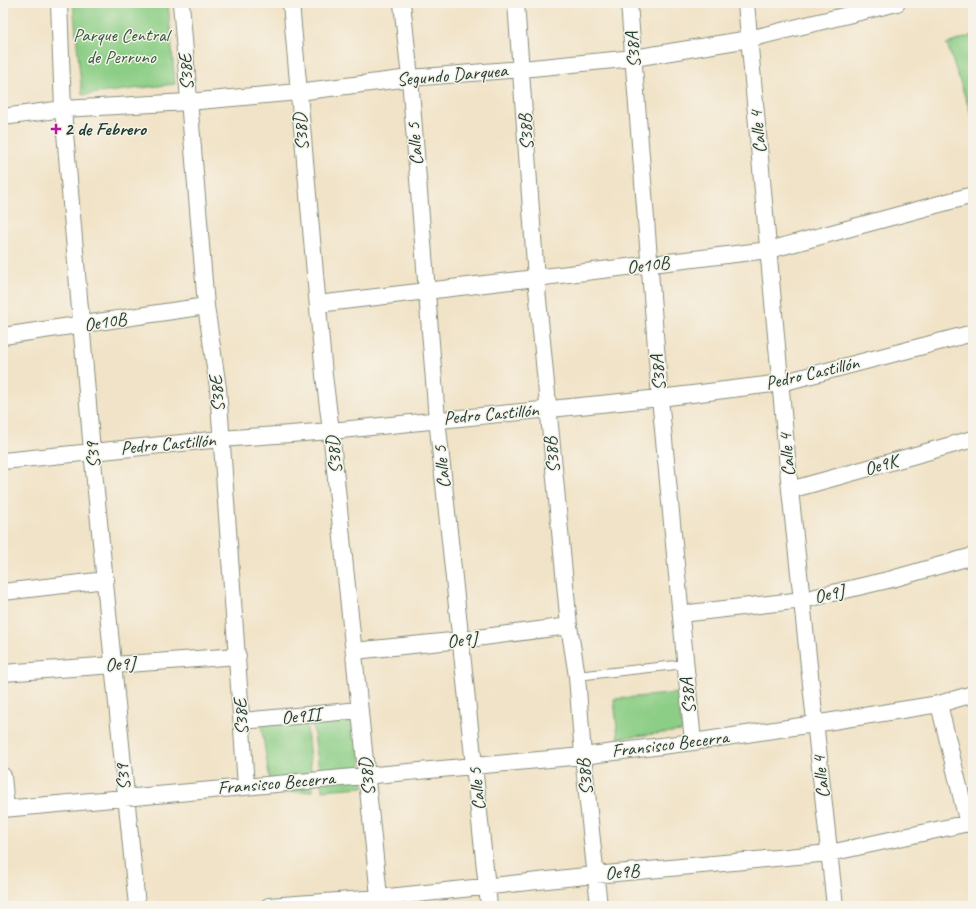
<svg xmlns="http://www.w3.org/2000/svg" width="976" height="909" font-family="Caveat,sans-serif">
  <rect width="100%" height="100%" fill="#f7f3e8"/>
  <filter id="ink" filterUnits="userSpaceOnUse"><feTurbulence type="fractalNoise" baseFrequency=".025" numOctaves="2"/><feDisplacementMap in="SourceGraphic" scale="8" xChannelSelector="R" yChannelSelector="G"/><feConvolveMatrix kernelMatrix="1 2 1 2 8 2 1 2 1" color-interpolation-filters="sRGB"/></filter>
  <filter id="wash" filterUnits="userSpaceOnUse"><feTurbulence type="fractalNoise" baseFrequency=".012" numOctaves="4" result="noise"/><feDisplacementMap in="SourceGraphic" scale="16" xChannelSelector="R" yChannelSelector="G"/><feGaussianBlur stdDeviation="0.9" result="paint"/><feColorMatrix in="noise" values="0 0 0 0 0 0 0 0 0 0 0 0 0 0 0 0 0 1.4 0 .05"/><feComposite in="paint" operator="in"/></filter>
  <g filter="url(#wash)">
    <rect width="100%" height="100%" fill="#f1e3c7"/>
    <!-- green -->
    <path fill="#8cce86" stroke="#56865d" d="M73 3H168L175 84 82 95Z
      M973 35V120L947 44Z
      M678 693 682 731 618 738 614 699Z
      M356 716 364 787 322 790 312 721Z
      M306 719 313 791 272 794 261 724Z"/>
  </g>
  <g filter="url(#ink)">
    <g fill="none" stroke-linecap="round" stroke-linejoin="round">
      <!-- service casing -->
      <g stroke="#88907e" stroke-width="10">
        <path id="service" d="M577 676 685 664"/>
      </g>
      <!-- minor casing -->
      <g stroke="#88907e" stroke-width="18">
        <path id="minor" d="M59 3 63 109 92 451 137 906
          M181 3 206 306 218 388 246 786
          M291 3 324 375 331 431 380 906
          M402 3 410 78 437 419 489 906
          M516 3 536 278 569 626 577 676 583 756 599 906
          M629 3 660 398 693 742
          M746 3 790 490 835 906
          M3 117 63 109 188 102 298 92 410 78 522 69 634 58 749 39 897 3
          M318 304 769 250 973 195
          M3 336 206 306
          M3 461 221 439 331 431 660 398 781 383 973 333
          M790 490 973 439
          M3 592 106 580
          M681 614 803 600 892 579 973 556
          M354 651 461 640 569 626
          M3 673 238 656
          M939 704 968 824
          M242 721 360 710
          M3 776 6 808
          M3 809 583 756 693 742 814 724 939 704 973 694
          M269 906 379 898 595 875 830 853 973 822"/>
      </g>
      <!-- service -->
      <use href="#service" stroke="#fff" stroke-width="8"/>
      <!-- minor -->
      <use href="#minor" stroke="#fff" stroke-width="16"/>
    </g>
  </g>
  <!-- markers -->
  <path fill="#b5179e" stroke="#f7f3e8" stroke-width="1.5" d="M54 123h4v4h4v4h-4v4h-4v-4h-4v-4h4z"/>
  <g text-anchor="middle" dominant-baseline="central" stroke-width="3" stroke-linejoin="round" paint-order="stroke">
    <!-- park labels -->
    <g font-size="19" fill="#355a44" stroke="#f7f3e8">
      <text x="121" y="35">Parque Central<tspan x="121" dy="22">de Perruno</tspan></text>
    </g>
    <!-- street labels -->
    <g font-size="19" fill="#1f3d34" stroke="#f7f3e8">
      <text transform="translate(633 50) rotate(-95)">S38A</text>
      <text transform="translate(186 72) rotate(-94)">S38E</text>
      <text transform="translate(452 75) rotate(-5)">Segundo Darquea</text>
      <text transform="translate(301 132) rotate(-95)">S38D</text>
      <text transform="translate(526 132) rotate(-94)">S38B</text>
      <text transform="translate(758 132) rotate(-96)">Calle 4</text>
      <text transform="translate(415 144) rotate(-95)">Calle 5</text>
      <text transform="translate(648 265) rotate(-7)">Oe10B</text>
      <text transform="translate(105 322) rotate(-9)">Oe10B</text>
      <text transform="translate(658 373) rotate(-95)">S38A</text>
      <text transform="translate(812 373) rotate(-13)">Pedro Castillón</text>
      <text transform="translate(217 394) rotate(-95)">S38E</text>
      <text transform="translate(491 414) rotate(-5)">Pedro Castillón</text>
      <text transform="translate(168 444) rotate(-5)">Pedro Castillón</text>
      <text transform="translate(93 455) rotate(-96)">S39</text>
      <text transform="translate(334 455) rotate(-96)">S38D</text>
      <text transform="translate(552 455) rotate(-96)">S38B</text>
      <text transform="translate(787 455) rotate(-95)">Calle 4</text>
      <text transform="translate(881 465) rotate(-16)">Oe9K</text>
      <text transform="translate(442 467) rotate(-96)">Calle 5</text>
      <text transform="translate(829 594) rotate(-13)">Oe9J</text>
      <text transform="translate(462 640) rotate(-7)">Oe9J</text>
      <text transform="translate(120 664) rotate(-4)">Oe9J</text>
      <text transform="translate(688 696) rotate(-96)">S38A</text>
      <text transform="translate(301 716) rotate(-6)">Oe9II</text>
      <text transform="translate(241 717) rotate(-93)">S38E</text>
      <text transform="translate(670 744) rotate(-7)">Fransisco Becerra</text>
      <text transform="translate(123 777) rotate(-96)">S39</text>
      <text transform="translate(367 777) rotate(-96)">S38D</text>
      <text transform="translate(585 777) rotate(-96)">S38B</text>
      <text transform="translate(821 777) rotate(-97)">Calle 4</text>
      <text transform="translate(276 783) rotate(-5)">Fransisco Becerra</text>
      <text transform="translate(477 789) rotate(-96)">Calle 5</text>
      <text transform="translate(622 872) rotate(-5)">Oe9B</text>
    </g>
    <!-- poi labels -->
    <g font-size="19" font-weight="bold" fill="#1f3d34" stroke="#f7f3e8" text-anchor="start">
      <text x="64" y="129">2 de Febrero</text>
    </g>
  </g>
  <!-- margin -->
  <rect width="976" height="909" fill="none" stroke="#f7f3e8" stroke-width="16"/>
</svg>
